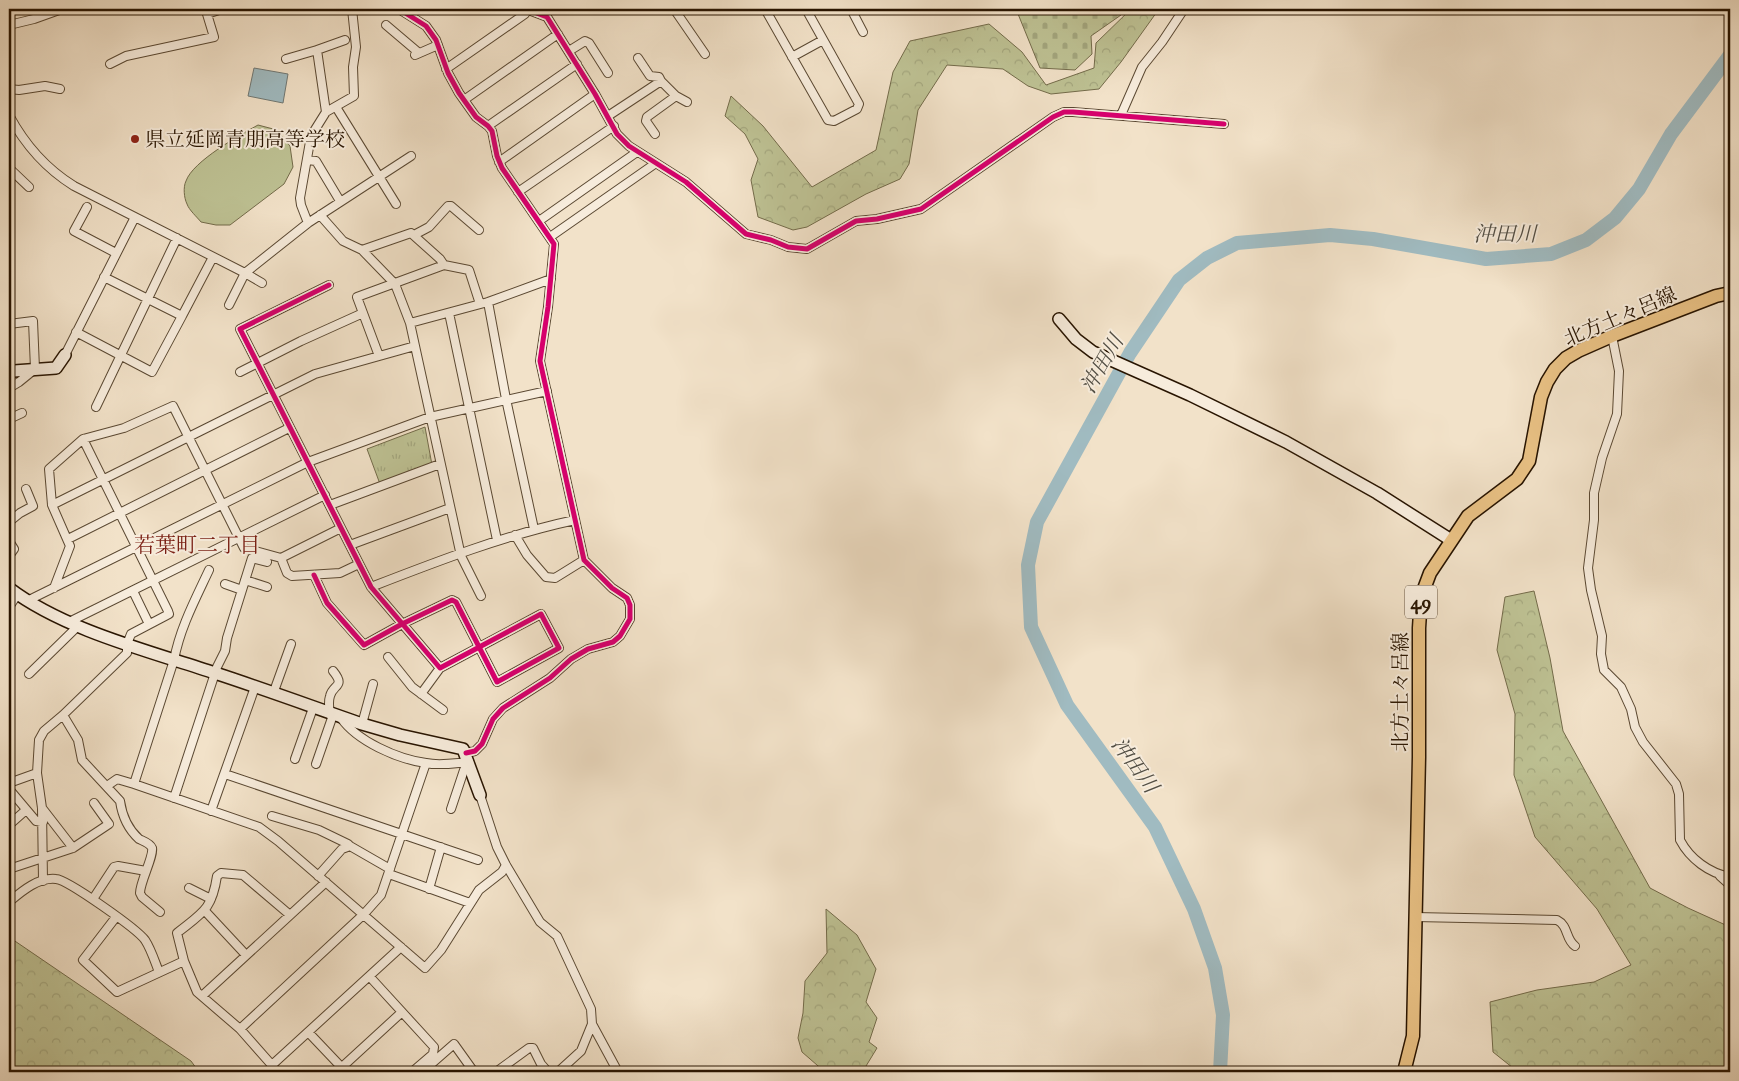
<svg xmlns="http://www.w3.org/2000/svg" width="1739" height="1081" font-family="'IM FELL Great Primer','Noto Serif JP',serif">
  <defs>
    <pattern id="forest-crowns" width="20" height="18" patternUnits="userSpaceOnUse" patternTransform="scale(1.25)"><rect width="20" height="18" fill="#bec294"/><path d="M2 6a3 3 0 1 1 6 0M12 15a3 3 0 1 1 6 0" fill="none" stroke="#a3a67e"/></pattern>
    <pattern id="cemetery-stones" width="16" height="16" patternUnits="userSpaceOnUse" patternTransform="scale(1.25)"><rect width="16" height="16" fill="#bec294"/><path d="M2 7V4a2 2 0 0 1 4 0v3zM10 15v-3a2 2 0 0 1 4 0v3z" fill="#a3a67e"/></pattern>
    <pattern id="park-tufts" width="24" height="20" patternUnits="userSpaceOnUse" patternTransform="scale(1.25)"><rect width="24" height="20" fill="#bec294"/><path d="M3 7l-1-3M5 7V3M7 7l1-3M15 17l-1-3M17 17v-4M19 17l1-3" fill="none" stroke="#a3a67e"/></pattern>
  </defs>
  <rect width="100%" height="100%" fill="#f2e2c9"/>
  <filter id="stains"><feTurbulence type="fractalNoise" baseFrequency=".004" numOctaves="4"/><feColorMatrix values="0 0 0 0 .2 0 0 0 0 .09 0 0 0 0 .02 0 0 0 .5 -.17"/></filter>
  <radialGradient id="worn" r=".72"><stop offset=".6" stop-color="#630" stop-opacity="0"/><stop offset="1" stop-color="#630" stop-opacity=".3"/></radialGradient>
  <!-- forest -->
  <path fill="url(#forest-crowns)" stroke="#736b4a" d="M1131 9H1159L1121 62 1099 89 1051 94 1028 86 1003 69 947 65 918 110 909 164 900 179 866 194 807 227 793 230 758 217 751 180 758 159 745 134 725 116 731 96 763 126 812 187 876 150 893 72 910 41 989 24 1022 52 1046 85 1094 68 1096 43Z
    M1534 591 1550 658 1563 731 1650 888 1688 908 1730 927V1072H1518L1493 1052 1490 1002 1537 990 1594 982 1631 965 1597 909 1535 837 1514 775 1515 714 1497 650 1505 597Z
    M826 909 857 935 876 969 866 1002 877 1018 869 1042 877 1048 863 1071 860 1072H825L802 1052 798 1038 803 1013 805 981 827 953Z
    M9 937 191 1061 199 1072H9Z"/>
  <!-- cemetery -->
  <path fill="url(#cemetery-stones)" stroke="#736b4a" d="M1016 9H1127L1121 15 1091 36 1092 54 1075 70 1040 68Z"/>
  <!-- park -->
  <path fill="url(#park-tufts)" stroke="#736b4a" d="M425 427 432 465 380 484 367 449Z"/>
  <!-- pitch -->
  <path fill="#bec294" stroke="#736b4a" d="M258 125 277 130 290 146 293 167 284 184 230 225H216L201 222C197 217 189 210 187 204 184 198 183 187 186 181 193 161 240 135 258 125Z"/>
  <!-- water -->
  <path fill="#a0bbc1" stroke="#707874" d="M254 68 288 74 283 103 248 96Z"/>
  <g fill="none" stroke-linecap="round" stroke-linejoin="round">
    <!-- river -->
    <path stroke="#a0bbc1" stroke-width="14" d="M1220 1072 1223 1015 1215 968 1194 909 1155 827 1067 705 1031 627 1028 565 1037 522 1130 353 1179 280 1207 258 1237 243 1330 235 1373 239 1486 259 1551 254 1586 240 1615 218 1639 189 1671 134 1730 55"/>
    <!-- street casing -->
    <g stroke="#5a4832" stroke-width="10">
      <path id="street" d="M206 9 207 14 222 9
        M399 9 426 26 436 40 448 73 459 93 476 117 488 126 492 131 497 156 502 168 554 244 548 307 540 361 584 560 612 588 627 598 630 605V619L620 636 613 642 588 649 571 659 550 678 503 708 493 719 482 744 475 751 466 753
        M485 9H494
        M526 9 547 17 595 94 617 134 629 146 686 182 746 234 771 240 788 247 807 249 856 221 877 219 921 209 1053 117 1064 112H1073L1224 124
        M674 9 705 54
        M765 9 828 120 834 121 857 109 859 104 806 9
        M851 9 863 32
        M9 25 34 19 62 9
        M386 25 419 53
        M569 51 585 41 589 43 608 73
        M415 55 438 45
        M792 57 823 40
        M638 58 650 76 659 77 661 81
        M286 59 317 50
        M110 64 126 56 214 37 207 14
        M446 69 525 14 527 9
        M9 89 19 90 45 86 60 89
        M676 96 687 102
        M464 100 558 34
        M336 107 396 204
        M326 112 317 50 345 40
        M9 115C25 145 45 168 74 186L245 273 308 223 301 205 300 198 311 136 326 112 354 96 353 67 356 47 352 9
        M1121 115 1142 67 1162 42 1184 9
        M608 116 661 81 676 96 647 117 646 121 655 134
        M488 126 577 64
        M307 160 316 161 340 201
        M499 162 595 94
        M9 168 29 187
        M518 192 614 126
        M87 207 74 231 116 253
        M9 215V214
        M320 215 343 241 362 250 395 284 410 323 461 556 481 596
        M539 221 637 152
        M308 223 411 156
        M414 235 429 227 448 206H451L479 230
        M550 237 656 163
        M362 250 411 233 440 259 444 265 469 270 480 304
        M488 302 506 399 534 529
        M229 305 245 273 262 283
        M449 313 497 540
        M182 316 213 257
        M410 323 488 302 551 279
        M9 324 33 321 35 369 19 382 9 388
        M76 332 152 372 182 316 104 277
        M1612 336 1619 371 1617 414 1602 458 1594 493V520L1588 568 1591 590 1602 636 1601 654 1604 670 1621 687 1631 709 1635 727 1643 742 1676 784 1679 794 1680 840C1690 859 1709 873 1730 877
        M65 355 135 217
        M379 356 357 297 444 265
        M240 372 301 341 363 313
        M96 407 177 238
        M9 419 22 413
        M52 505 315 374 415 346
        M330 505 440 464
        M9 522 20 513 33 506 26 489
        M515 535 527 555 546 577 555 578 584 560
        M68 539 289 428
        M9 541 14 549 9 556
        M350 545 450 508
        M281 558 341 528
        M314 575 327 603 364 645 402 624 452 600 456 602 497 682 559 648 541 614 440 668 371 587 240 329 329 285
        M245 580 267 587
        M225 584 242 590
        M371 587C438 561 505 535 575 520
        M54 588 70 546 52 505 49 469 83 439 124 428 173 406 244 548 281 558 287 573 292 576 340 573 359 564
        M133 591 148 622
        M27 601 308 462 430 417 547 391
        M9 607 17 595
        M69 622 325 495
        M388 657 412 687 443 710
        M29 674 78 626
        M273 694 291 644
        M421 694 440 668
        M330 714C329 708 328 702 330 696 333 684 346 687 333 671
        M63 715 78 740 82 760 120 801C122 815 128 829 139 839 143 841 150 843 152 848 154 856 140 882 140 893L142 897 160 912
        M341 718C357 741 397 759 426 763 440 766 455 763 469 762
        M362 724 373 684
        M295 759 313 708
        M316 764 333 715
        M225 774 478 860
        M9 783 37 773
        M134 784 174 660C180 628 195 600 209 570
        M107 786 117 779 134 784 259 827 278 841 425 968 441 950 479 890 502 872 506 865
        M9 789 36 821 43 822
        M480 795 497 847 506 865 540 922 557 936 591 1009 592 1024 618 1072
        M174 798 217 667 225 651 227 638 252 558 267 562
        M42 808 73 848
        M451 809 464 770 469 762
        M211 811 255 687
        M272 816 319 830 348 844 350 846
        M9 825 26 810
        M9 869 73 848 109 824 94 803
        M389 874 470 903
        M318 876 342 849 350 846 390 869
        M1720 876 1730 885
        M43 881 42 808 37 773 39 740 44 731 63 715 127 653V644L131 634 169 614 168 611 83 439
        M189 888 211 899
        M429 889 441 847
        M93 899 114 867 118 866 146 871
        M9 902C21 892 38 877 56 879 68 880 137 929 145 940 151 949 155 962 159 972
        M205 911 246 955
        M116 917 83 960 117 992 184 961
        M1415 917 1557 920C1569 926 1565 939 1575 946
        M370 977 434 1047 433 1054 412 1072
        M202 996 326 882
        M240 1029 364 914 381 895 426 763
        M308 1032 346 1072
        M272 1065 401 947
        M341 1068 402 1012
        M278 1072 240 1029 197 992 184 961 177 933C202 913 212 910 217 876L221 873 243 875 290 915
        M422 1072 454 1044 474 1072
        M496 1072 529 1048H533L541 1064 548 1072
        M558 1072 581 1051 592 1024"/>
    </g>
    <!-- secondary casing -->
    <g stroke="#281400" stroke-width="14">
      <path id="secondary" d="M1059 319 1076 339 1093 352 1190 395 1286 442 1377 493 1451 540
        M9 373 14 371 56 368 65 355
        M9 588C64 630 149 651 215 673 264 689 313 707 362 724L400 735 463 749 480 795"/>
    </g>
    <!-- primary casing -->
    <g stroke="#281400" stroke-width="15">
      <path id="primary" d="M1404 1072 1413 1036 1419 757V628L1421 597 1430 573 1468 516 1517 479 1529 461 1541 397 1547 382 1555 369 1566 358 1578 351 1612 336 1716 296 1730 293"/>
    </g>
    <!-- street -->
    <use href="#street" stroke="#f7ecdc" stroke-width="8"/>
    <!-- secondary -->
    <use href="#secondary" stroke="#f7ecdc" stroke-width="11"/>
    <!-- primary -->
    <use href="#primary" stroke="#e9c184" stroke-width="12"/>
    <!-- cycleway casing -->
    <g stroke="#f7ecdc" stroke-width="8">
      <path id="cycleway" d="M399 9 426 26 436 40 448 73 459 93 476 117 488 126 492 131 497 156 502 168 554 244 548 307 540 361 584 560 612 588 627 598 630 605V619L620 636 613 642 588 649 571 659 550 678 503 708 493 719 482 744 475 751 466 753
        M526 9 547 17 595 94 617 134 629 146 686 182 746 234 771 240 788 247 807 249 856 221 877 219 921 209 1053 117 1064 112H1073L1224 124
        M314 575 327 603 364 645 402 624 452 600 456 602 497 682 559 648 541 614 440 668 371 587 240 329 329 285"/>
    </g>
    <!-- cycleway -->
    <use href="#cycleway" stroke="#d6006c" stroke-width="5"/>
  </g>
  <!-- markers -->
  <circle fill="#8f2418" stroke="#f7ecdc" stroke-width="2" cx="135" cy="139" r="5"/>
  <g text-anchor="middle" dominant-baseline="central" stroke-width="4" stroke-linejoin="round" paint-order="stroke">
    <!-- shield labels -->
    <rect fill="#f7ecdc" stroke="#665542" stroke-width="1" x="1405" y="585.5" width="32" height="33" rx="4"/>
    <g font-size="19" font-weight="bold" fill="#281400">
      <text x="1421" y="602">49</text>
    </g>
    <!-- poi labels -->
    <g font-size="20" fill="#281400" stroke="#f7ecdc" text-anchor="start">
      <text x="145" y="139">県立延岡青朋高等学校</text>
    </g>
    <!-- street labels -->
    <g font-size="20" fill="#281400" stroke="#f7ecdc">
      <text transform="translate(1620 316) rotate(-23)">北方土々呂線</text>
      <text transform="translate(1400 692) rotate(-90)">北方土々呂線</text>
    </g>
    <!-- water labels -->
    <g font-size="21" font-style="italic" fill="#524e44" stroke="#f7ecdc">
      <text x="1505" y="234">沖田川</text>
      <text transform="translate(1102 364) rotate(-60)">沖田川</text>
      <text transform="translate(1135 765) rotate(54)">沖田川</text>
    </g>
    <!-- neighbourhood labels -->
    <g font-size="21" fill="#7a1f14" stroke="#f7ecdc">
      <text x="197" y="545">若葉町二丁目</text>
    </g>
  </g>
  <!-- margin -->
  <rect width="1739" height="1081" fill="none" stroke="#f2e2c9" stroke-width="30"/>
  <rect x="10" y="10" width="1719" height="1061" fill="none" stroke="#281400" stroke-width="2.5"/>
  <rect x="15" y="15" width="1709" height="1051" fill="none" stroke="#281400"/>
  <rect width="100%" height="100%" filter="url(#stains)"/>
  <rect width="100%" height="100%" fill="url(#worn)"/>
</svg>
